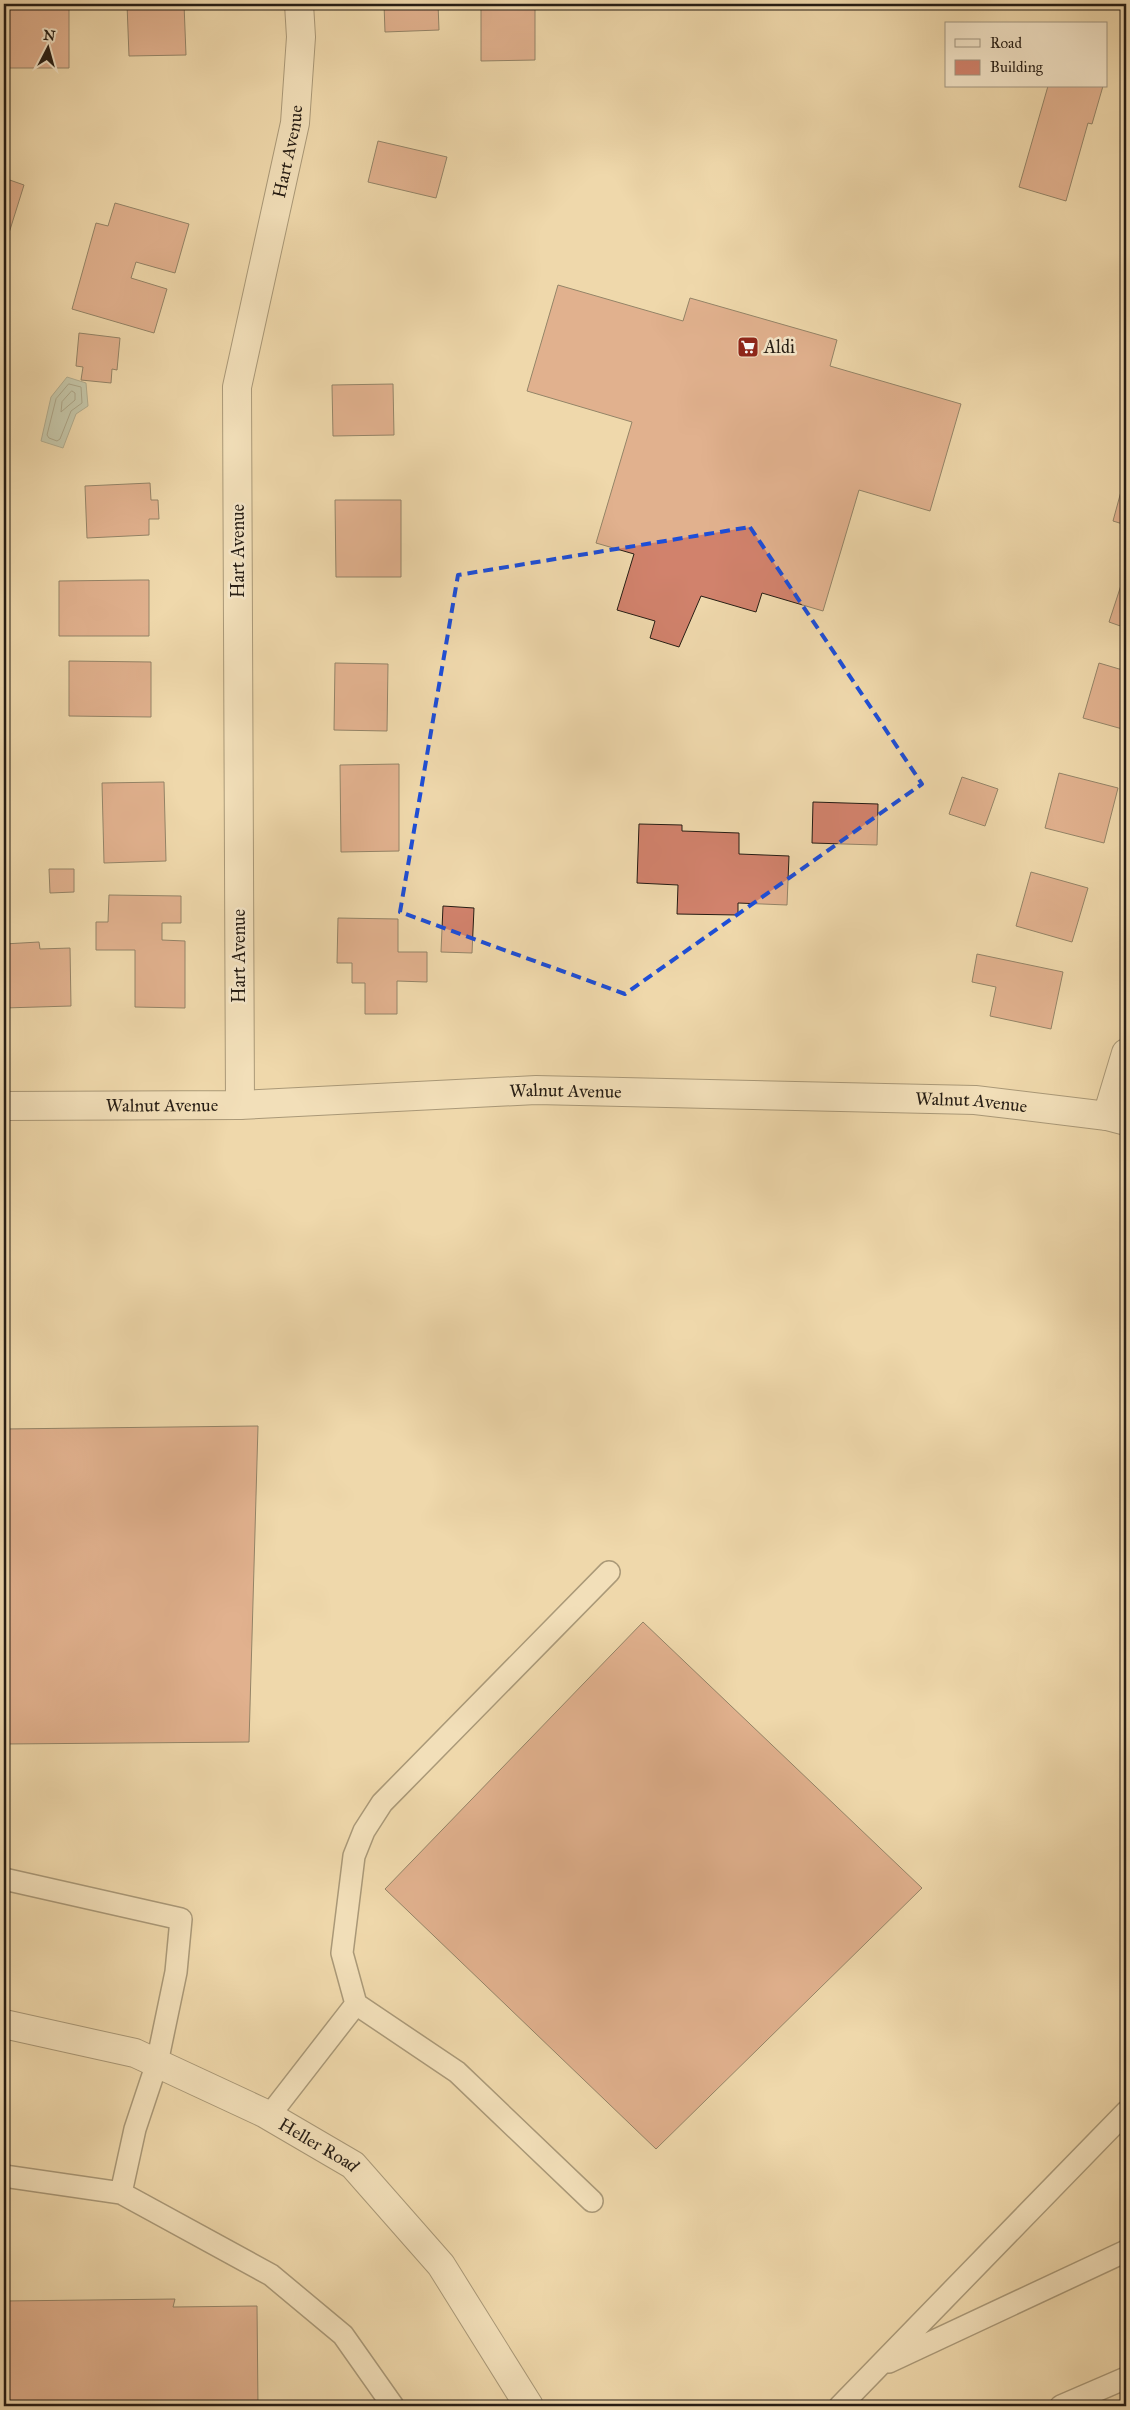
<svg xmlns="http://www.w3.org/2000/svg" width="1130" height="2410" font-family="'IM FELL Great Primer',serif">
  <rect width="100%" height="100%" fill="#efd8ac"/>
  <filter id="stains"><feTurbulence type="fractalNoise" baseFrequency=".004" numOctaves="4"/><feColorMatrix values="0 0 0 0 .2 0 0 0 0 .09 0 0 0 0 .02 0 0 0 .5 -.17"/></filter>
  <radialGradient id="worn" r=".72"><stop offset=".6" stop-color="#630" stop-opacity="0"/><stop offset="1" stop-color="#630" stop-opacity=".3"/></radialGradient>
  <!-- water -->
  <path fill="#9ab9af" stroke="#6c7b71" d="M67 377 86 383 88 406 76 414 63 448 41 441 51 397Z"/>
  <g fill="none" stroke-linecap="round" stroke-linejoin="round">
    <!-- shore -->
    <path stroke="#606b62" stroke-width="1" d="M69 384 81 387 82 403 71 411 60 439 57 441 49 438 47 435 56 399Z
      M72 391 75 393V400L61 412 62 402Z"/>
  </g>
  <!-- building -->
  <path fill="#d1826c" stroke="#261d14" d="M6 4H69V68H4Z
    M127 4H184L186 55 129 56Z
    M384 4H438L439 30 385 32Z
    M481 4H535V60L481 61Z
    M1048 86H1103L1092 124 1088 123 1066 201 1019 187Z
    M378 141 447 157 436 198 368 182Z
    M4 178 24 185 4 249Z
    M115 203 189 224 175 273 136 262 131 278 167 289 154 333 72 309 96 223 108 226Z
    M558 285 683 321 690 298 837 340 830 366 961 404 930 511 859 490 823 611 762 593 756 612 701 596 679 647 650 638 655 621 617 610 634 554 596 543 632 422 527 391Z
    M79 333 120 338 117 370 112 369 111 383 81 380 83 367 76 366Z
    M393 384 394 435 333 436 332 385Z
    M1126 473V525L1113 521Z
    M150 483 151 500H158L159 519H149V535L87 538 85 486Z
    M335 500H401V577H336Z
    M1126 570V628L1109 622Z
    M140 580H149V636H59V581Z
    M69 661 151 662V717L69 716Z
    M335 663 388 664 387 731 334 730Z
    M1099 663 1126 671V730L1083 718Z
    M399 764V851L341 852 340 765Z
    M1059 773 1118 788 1104 843 1045 828Z
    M962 777 998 789 985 826 949 814Z
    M164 782 166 861 104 863 102 783Z
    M813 802 878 804 877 845 812 843Z
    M639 824 682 825V831L739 833V854L789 856 787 905 738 903V915L677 914 678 885 637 883Z
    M49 869H74V892L50 893Z
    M1031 872 1088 888 1072 942 1016 926Z
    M109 895 181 896V923H162V940L185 941V1008L135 1007V950H96V922H108Z
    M443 906 474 908 472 953 441 952Z
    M338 918 398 919V952H427V982L397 981V1014H365V983H352V963H337Z
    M39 942 40 949 70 948 71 1006 4 1008V944Z
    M977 954 1063 972 1051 1029 990 1016 996 987 972 982Z
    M258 1426 249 1742 4 1744V1429Z
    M643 1622 922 1888 656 2149 385 1889Z
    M175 2299 173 2307 257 2306 258 2406H4V2301Z"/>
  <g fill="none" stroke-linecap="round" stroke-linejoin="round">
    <!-- service casing -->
    <g stroke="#584c3a" stroke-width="24">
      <path id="service" d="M4 1879 181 1919 176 1972 157 2063 135 2129 121 2193 4 2176
        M356 2004 342 1953 354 1856 364 1831 382 1803 609 1572
        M269 2116 356 2004 457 2072 592 2201
        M121 2193 271 2275 343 2335 393 2406
        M889 2362 1126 2251
        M840 2406 1126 2112
        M1061 2406 1126 2378"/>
    </g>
    <!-- minor casing -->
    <g stroke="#584c3a" stroke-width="30">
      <g id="minor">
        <path id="s1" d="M240 1105 237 387 295 123 301 37 299 4"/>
        <path id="s2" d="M4 1106 240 1105 536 1090 975 1100 1107 1116 1126 1121"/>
        <path d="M1107 1116 1126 1053"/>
        <path id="s3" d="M4 2024 135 2053 264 2113 353 2165 441 2265 529 2406"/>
      </g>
    </g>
    <!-- service -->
    <use href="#service" stroke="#f5e6c9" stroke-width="21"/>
    <!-- minor -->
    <use href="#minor" stroke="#f5e6c9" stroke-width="28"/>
  </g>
  <!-- marked area -->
  <path d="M0 0H1130V2410H0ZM750 527 922 784 625 994 400 912 458 575Z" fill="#efd8ac" fill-opacity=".55" fill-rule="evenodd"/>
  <path fill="none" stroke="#1d4ed8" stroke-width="4" stroke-dasharray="10 6" stroke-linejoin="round" d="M750 527 922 784 625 994 400 912 458 575Z"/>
  <!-- icons -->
  <defs>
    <g id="supermarket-square" transform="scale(1.125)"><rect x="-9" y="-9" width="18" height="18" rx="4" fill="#8f2418" stroke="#f5e6c9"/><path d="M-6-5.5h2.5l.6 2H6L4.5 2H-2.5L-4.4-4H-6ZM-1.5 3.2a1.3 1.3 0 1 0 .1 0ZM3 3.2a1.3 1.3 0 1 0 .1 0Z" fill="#fff"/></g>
  </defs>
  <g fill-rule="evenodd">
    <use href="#supermarket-square" x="748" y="347"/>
  </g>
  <g text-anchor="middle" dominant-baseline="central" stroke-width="5" stroke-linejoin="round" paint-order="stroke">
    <!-- street labels -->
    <g font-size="18" fill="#261d14" stroke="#f5e6c9">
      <text stroke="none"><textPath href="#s1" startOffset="959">Hart Avenue</textPath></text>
      <text transform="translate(238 551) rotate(-90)">Hart Avenue</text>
      <text transform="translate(239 956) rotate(-90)">Hart Avenue</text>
      <text stroke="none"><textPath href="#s2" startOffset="562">Walnut Avenue</textPath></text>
      <text stroke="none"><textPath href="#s2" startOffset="968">Walnut Avenue</textPath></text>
      <text stroke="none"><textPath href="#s2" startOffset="158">Walnut Avenue</textPath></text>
      <text stroke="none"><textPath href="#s3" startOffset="340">Heller Road</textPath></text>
    </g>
    <!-- poi labels -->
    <g font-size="18" fill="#261d14" stroke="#f5e6c9" text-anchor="start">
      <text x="764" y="347">Aldi</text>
    </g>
  </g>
  <!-- margin -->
  <rect width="1130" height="2410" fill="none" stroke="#efd8ac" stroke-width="20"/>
  <rect x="5" y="5" width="1120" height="2400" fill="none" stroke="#261d14" stroke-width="2.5"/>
  <rect x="10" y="10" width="1110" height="2390" fill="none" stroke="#261d14"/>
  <!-- legend -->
  <rect x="945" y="22" width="162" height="65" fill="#f5e6c9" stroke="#a29681"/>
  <rect x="955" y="39" width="25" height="8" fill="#f5e6c9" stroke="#a29681"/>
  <text x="990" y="48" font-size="15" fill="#261d14">Road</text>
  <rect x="955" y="60" width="25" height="15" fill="#d1826c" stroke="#a29681"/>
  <text x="990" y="72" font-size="15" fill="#261d14">Building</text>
  <!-- north arrow -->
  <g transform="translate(48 48) rotate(6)" stroke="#f5e6c9" stroke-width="4" paint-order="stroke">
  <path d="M0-4L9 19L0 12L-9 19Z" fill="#261d14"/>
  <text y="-8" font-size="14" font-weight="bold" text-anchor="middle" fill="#261d14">N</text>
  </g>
  <rect width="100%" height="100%" filter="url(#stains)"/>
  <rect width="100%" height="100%" fill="url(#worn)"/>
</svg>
